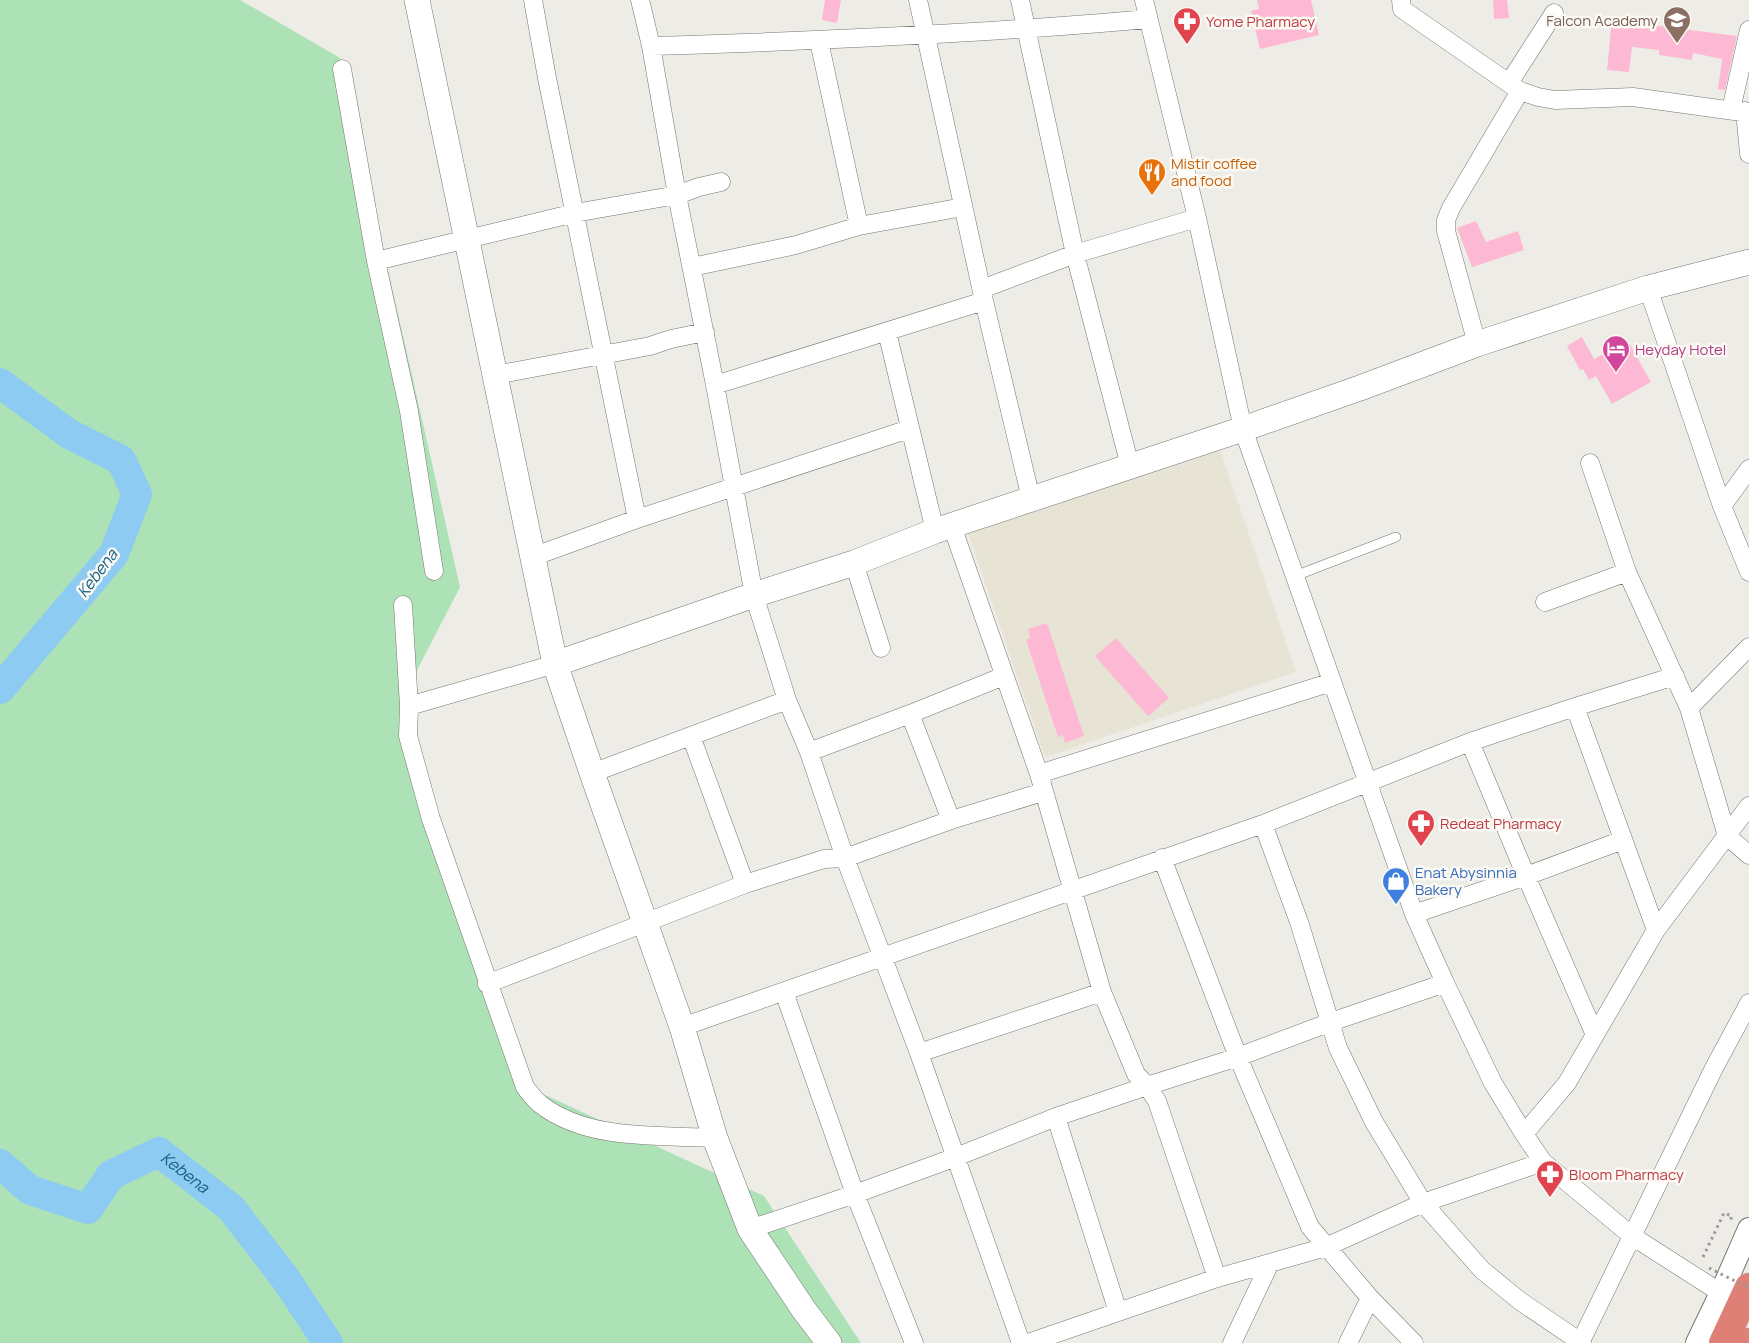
<svg xmlns="http://www.w3.org/2000/svg" width="1749" height="1343" font-family="Manrope,sans-serif">
  <rect width="100%" height="100%" fill="#eeece6"/>
  <!-- built -->
  <path fill="#e7e3d5" d="M1219 447 1296 672 1045 757 968 533Z"/>
  <!-- green -->
  <path fill="#ade1b6" d="M0 0H240L340 58 460 587 399 705 530 1088 764 1196 861 1343H0Z"/>
  <g fill="none" stroke-linecap="round" stroke-linejoin="round">
    <!-- river -->
    <g stroke="#8dcbf3" stroke-width="30">
      <path d="M0 383 69 434 121 460 137 494 114 554 0 689"/>
      <path id="s1" d="M0 1164 30 1190 88 1209 111 1175 159 1152 231 1208 285 1278 328 1343"/>
    </g>
  </g>
  <!-- building -->
  <path fill="#fdb9d3" d="M825 0H841L837 23 822 20Z
    M1257 0H1311L1319 35 1260 49 1251 11 1259 9Z
    M1493 0H1507L1509 18 1494 19Z
    M1612 20 1737 36 1725 90 1718 89 1722 59 1693 53 1692 60 1659 55V50L1632 47 1629 72 1607 70Z
    M1476 221 1486 242 1518 231 1524 250 1472 267 1457 228Z
    M1582 337 1594 359 1628 341 1651 382 1612 404 1596 376 1589 380 1583 369 1580 370 1567 346Z
    M1047 623 1084 736 1065 743 1063 735 1058 737 1026 640 1030 638 1028 629Z
    M1116 638 1169 698 1148 716 1095 656Z"/>
  <g fill="none" stroke-linecap="round" stroke-linejoin="round">
    <!-- service casing -->
    <g stroke="#76756f" stroke-width="10">
      <path id="service" d="M1295 576 1396 537"/>
    </g>
    <!-- minor casing -->
    <g stroke="#76756f" stroke-width="19">
      <path id="minor" d="M533 0 547 78 637 519
        M640 0 651 46 677 195 715 385 754 595 787 700 809 752 845 858 919 1053 1021 1343
        M918 0 984 301 1031 499
        M1020 0 1075 254 1130 466
        M1144 0 1197 218 1243 429 1414 914 1445 983 1493 1083 1524 1134 1543 1162 1632 1236 1721 1293
        M1401 0 1402 9 1520 91 1538 97 1555 100 1633 97 1749 113
        M651 46C817 41 982 34 1148 19
        M342 69 376 261 409 411 434 571
        M1509 83 1554 13
        M1731 110 1749 30
        M1745 111 1749 154
        M859 226 963 207
        M376 261 575 213 677 195 699 187 721 182
        M692 267 796 245 859 226 819 41
        M1648 288 1722 506 1749 572
        M982 289 1075 254 1197 218
        M887 332 935 531
        M1477 344 1446 231V220L1451 208 1520 91
        M495 375 650 346 671 339 705 332
        M715 385 984 301
        M1590 463 1627 572 1689 708
        M1722 506 1749 469
        M952 526 1039 774 1102 992 1136 1074 1147 1086 1157 1101 1217 1278
        M532 557 637 519 909 429
        M854 563 881 648
        M1545 602 1627 572
        M403 605 409 706 408 736 431 819 525 1087C529 1092 534 1099 540 1104 587 1141 658 1135 715 1138
        M1749 647 1689 708 1727 836 1749 855
        M409 706 555 664
        M1575 707 1656 930
        M910 714 951 820
        M691 736 745 884
        M1470 742 1526 876 1595 1035
        M809 752 910 714 1004 676
        M592 773 787 700
        M1039 774 1332 682
        M1263 824 1299 922 1338 1048 1374 1122 1423 1203 1482 1270 1520 1301 1582 1343
        M1162 858 1238 1057 1310 1227 1370 1298 1414 1343
        M1414 914 1526 876 1623 840
        M487 984 745 884 824 859 845 858 951 820 1043 792
        M784 992 855 1194 914 1343
        M682 1027 1263 824 1470 742 1575 707 1675 676
        M919 1053 1102 992
        M1056 1117 1118 1312
        M1524 1134 1567 1083 1656 930 1749 806
        M750 1229 855 1194 956 1157 1056 1117 1147 1086 1238 1057 1331 1022 1445 983
        M1028 1343 1217 1278 1326 1247 1423 1203 1543 1162
        M1232 1343 1270 1263
        M1348 1343 1370 1298
        M1580 1343 1714 1068 1749 1003"/>
    </g>
    <!-- tertiary casing -->
    <g stroke="#76756f" stroke-width="24">
      <path id="tertiary" d="M1697 1343 1721 1293 1749 1229"/>
    </g>
    <!-- secondary casing -->
    <g stroke="#76756f" stroke-width="26">
      <path id="secondary" d="M417 0 555 664 592 773 682 1027 715 1138 750 1229 804 1310 829 1343
        M555 664 754 595 854 563 935 531 1243 429 1360 388 1477 344 1648 288 1749 262"/>
    </g>
    <!-- trunk casing -->
    <g stroke="#cacac9" stroke-width="29">
      <path id="trunk" d="M1723 1343 1749 1287
        M1749 1343V1342"/>
    </g>
    <!-- path -->
    <path stroke="#9b9995" stroke-width="3" stroke-dasharray="2.5 4" stroke-linecap="butt" d="M1703 1257 1724 1213 1732 1216 1729 1223"/>
    <!-- service -->
    <use href="#service" stroke="#fff" stroke-width="9"/>
    <!-- minor -->
    <use href="#minor" stroke="#fff" stroke-width="18"/>
    <!-- tertiary -->
    <use href="#tertiary" stroke="#fff" stroke-width="22"/>
    <!-- secondary -->
    <use href="#secondary" stroke="#fff" stroke-width="25"/>
    <!-- trunk -->
    <use href="#trunk" stroke="#de8076" stroke-width="28"/>
    <!-- path-bridge -->
    <path stroke="#9b9995" stroke-width="3" stroke-dasharray="2.5 4" stroke-linecap="butt" d="M1709 1268 1749 1288"/>
  </g>
  <!-- icons -->
  <defs>
    <g id="school-pin" transform="scale(1.4375)"><path d="M0 17L-7.5 6A9.5 9.5 0 1 1 7.5 6Z" fill="#8d6e63" stroke="#fbf9f3"/><path d="M0-5L7-2L0 1L-7-2ZM-4 1L0 2.5L4 1V4Q0 6-4 4Z" fill="#fff"/></g>
    <g id="pharmacy-pin" transform="scale(1.4375)"><path d="M0 17L-7.5 6A9.5 9.5 0 1 1 7.5 6Z" fill="#e0444e" stroke="#fbf9f3"/><path d="M-2-6h4v4h4v4h-4v4h-4v-4h-4v-4h4Z" fill="#fff"/></g>
    <g id="restaurant-pin" transform="scale(1.4375)"><path d="M0 17L-7.5 6A9.5 9.5 0 1 1 7.5 6Z" fill="#e8710a" stroke="#fbf9f3"/><path d="M-5-6h1v4h1v-4h1v4h1v-4h1v5L-1.5 .5V6h-2V.5L-5-1ZM5-6V6H3V1.5H1.5Q1.5-4 5-6Z" fill="#fff"/></g>
    <g id="hotel-pin" transform="scale(1.4375)"><path d="M0 17L-7.5 6A9.5 9.5 0 1 1 7.5 6Z" fill="#d1479c" stroke="#fbf9f3"/><path d="M-6-4.5h1.5V1H6V5H4.5V3h-9V5H-6ZM-4 0a1.8 1.8 0 1 1 3.6 0ZM.5 0V-2.5h3Q6-2.5 6 0Z" fill="#fff"/></g>
    <g id="shop-pin" transform="scale(1.4375)"><path d="M0 17L-7.5 6A9.5 9.5 0 1 1 7.5 6Z" fill="#3f7fe0" stroke="#fbf9f3"/><path d="M-5-2.5h2.3a2.7 3.5 0 0 1 5.4 0H5L5.5 6h-11ZM-1.5-2.5h3a1.5 2.3 0 0 0-3 0Z" fill="#fff"/></g>
  </defs>
  <g fill-rule="evenodd">
    <use href="#school-pin" x="1677" y="20"/>
    <use href="#pharmacy-pin" x="1187" y="21"/>
    <use href="#restaurant-pin" x="1152" y="172"/>
    <use href="#hotel-pin" x="1616" y="349"/>
    <use href="#pharmacy-pin" x="1421" y="823"/>
    <use href="#shop-pin" x="1396" y="881"/>
    <use href="#pharmacy-pin" x="1550" y="1174"/>
  </g>
  <g text-anchor="middle" dominant-baseline="central" stroke-width="5" stroke-linejoin="round" paint-order="stroke">
    <!-- education labels -->
    <g font-size="15" fill="#785e54" stroke="#fbf9f3" text-anchor="end">
      <text x="1658" y="20">Falcon Academy</text>
    </g>
    <!-- health labels -->
    <g font-size="15" fill="#be3a42" stroke="#fbf9f3" text-anchor="start">
      <text x="1206" y="21">Yome Pharmacy</text>
      <text x="1440" y="823">Redeat Pharmacy</text>
      <text x="1569" y="1174">Bloom Pharmacy</text>
    </g>
    <!-- food labels -->
    <g font-size="15" fill="#c56008" stroke="#fbf9f3" text-anchor="start">
      <text x="1171" y="163">Mistir coffee<tspan x="1171" dy="17">and food</tspan></text>
    </g>
    <!-- hotel labels -->
    <g font-size="15" fill="#b23c85" stroke="#fbf9f3" text-anchor="start">
      <text x="1635" y="349">Heyday Hotel</text>
    </g>
    <!-- shop labels -->
    <g font-size="15" fill="#366cbe" stroke="#fbf9f3" text-anchor="start">
      <text x="1415" y="872">Enat Abysinnia<tspan x="1415" dy="17">Bakery</tspan></text>
    </g>
    <!-- water labels -->
    <g font-size="16" font-style="italic" fill="#145e84" stroke="#fbf9f3">
      <text transform="translate(97 573) rotate(-53)">Kebena</text>
      <text stroke="none"><textPath href="#s1" startOffset="228">Kebena</textPath></text>
    </g>
  </g>
</svg>
